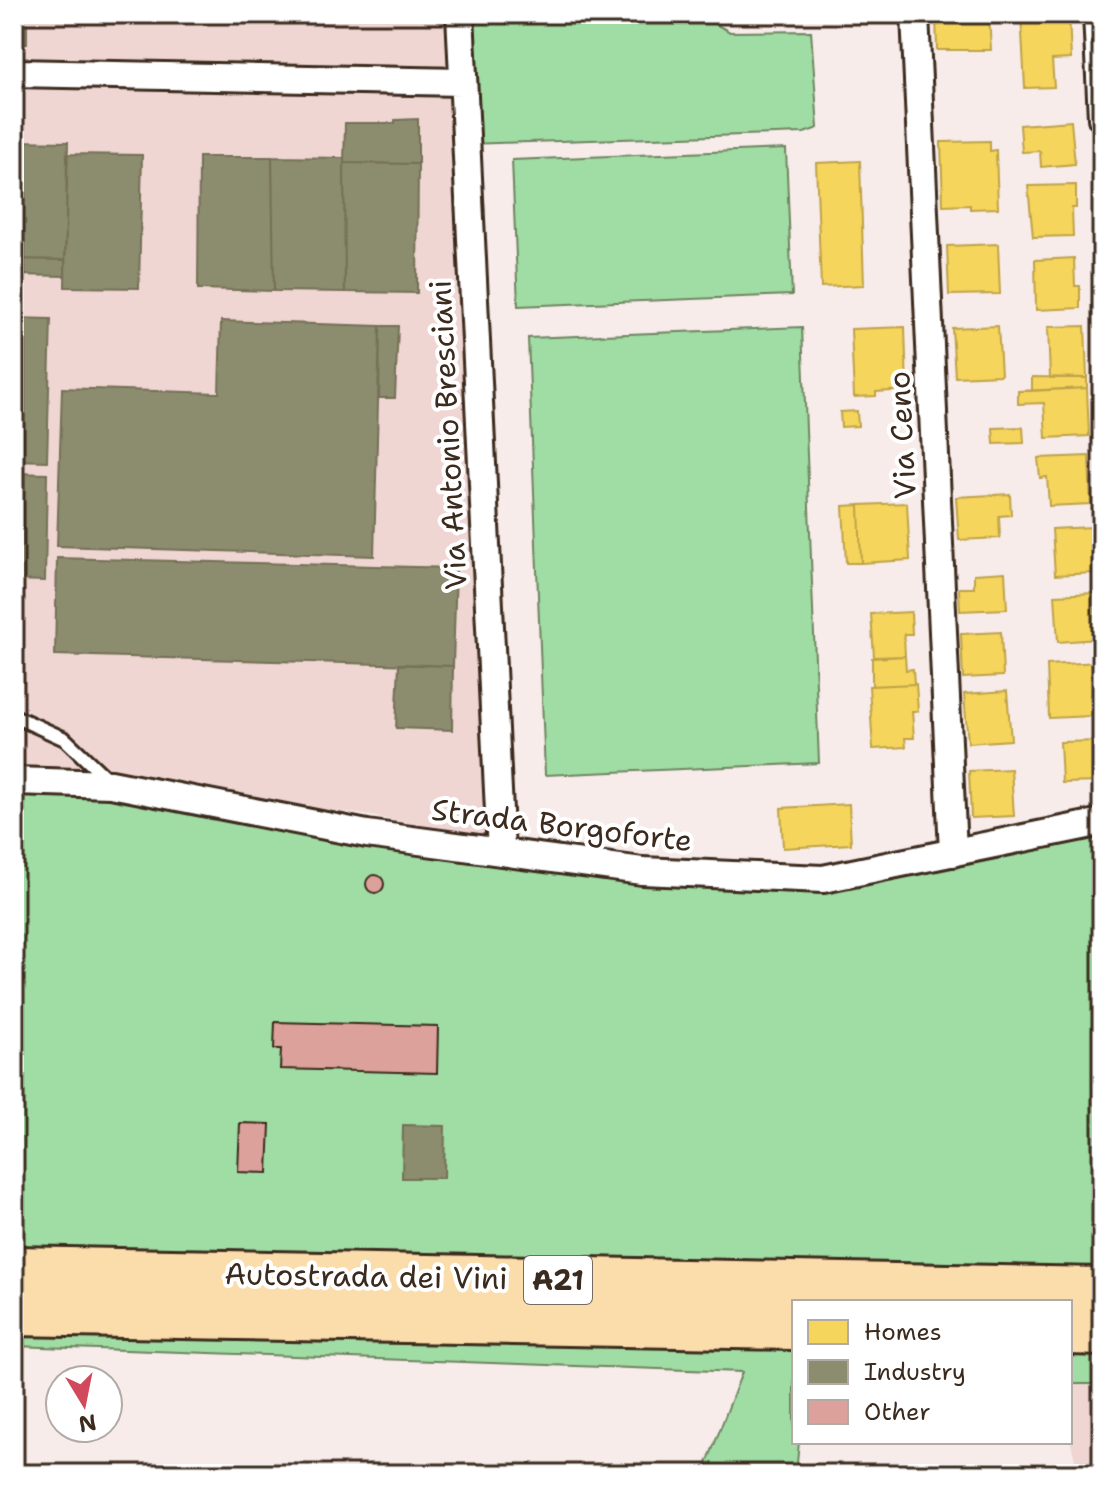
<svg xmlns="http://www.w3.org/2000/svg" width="1116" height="1488" font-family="'Shantell Sans',sans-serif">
  <rect width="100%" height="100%" fill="#f8eceb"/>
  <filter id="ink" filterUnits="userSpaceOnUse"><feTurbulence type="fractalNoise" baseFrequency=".0125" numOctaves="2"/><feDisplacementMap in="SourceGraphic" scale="16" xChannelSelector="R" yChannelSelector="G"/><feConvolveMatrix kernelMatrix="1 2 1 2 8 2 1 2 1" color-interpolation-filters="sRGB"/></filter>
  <g filter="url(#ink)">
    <!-- built -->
    <path fill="#efd6d3" d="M14 14H462L501 846 372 816 107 779H14Z
      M1070 1384H1102V1474H1078L1070 1439Z"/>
    <!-- green -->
    <path fill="#a0dda4" stroke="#6e8461" stroke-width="2" d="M462 14H697L730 32 811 31 818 128 804 133 468 144Z
      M786 149 792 295 518 306 512 160Z
      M802 327 819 763 545 775 528 338Z
      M14 779 501 846 825 879 1102 824V1384H1070V1302H794V1442H799L796 1474H703L742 1372 14 1346Z"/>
    <!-- homes -->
    <path fill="#f6d55c" stroke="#bea249" stroke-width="2" d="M936 14H989L991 50H937Z
      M1021 14H1069L1071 59 1052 60 1054 87 1025 88Z
      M1071 121 1075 164 1041 167 1040 151 1022 152 1020 125Z
      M990 141V151L996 150 998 208 970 209V205L943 206 941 142Z
      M860 161 864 285 821 287 816 163Z
      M1076 185V208H1072L1073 236 1033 237 1028 186Z
      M998 244 1000 294 949 295 947 246Z
      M1074 258 1075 286H1080V308L1036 310 1035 260Z
      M998 326 1001 375 955 377 952 328Z
      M1085 326 1087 378H1050L1048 327Z
      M905 327 907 390 876 392V396L854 397 851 329Z
      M1032 377 1087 378V388L1032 391Z
      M1087 388 1089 436 1046 438 1044 403 1018 404V391Z
      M857 411 858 426 841 427 840 412Z
      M1023 427 1024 443 994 444 993 428Z
      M1089 456 1091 504 1049 506 1047 477 1040 478 1038 458Z
      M1010 494 1011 515 999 516 1000 538 959 540 956 497Z
      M907 503 910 560 861 563 859 505Z
      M859 505 861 563H846L843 506Z
      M1092 527 1095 573 1055 575 1052 529Z
      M1005 572 1007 609 960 611 959 588H974V574Z
      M1094 593 1097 639 1058 642 1055 595Z
      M911 612 912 634H904L905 656 874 657 871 614Z
      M1001 632 1003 676 963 678 961 634Z
      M905 656 906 670 913 669 914 684 872 686V658Z
      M1099 662 1101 695 1090 696 1092 716 1049 718 1047 665Z
      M916 684 918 711H912L914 738H905L906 747 873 749 869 686Z
      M1007 691 1011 740 968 743 964 694Z
      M1102 741V782L1062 783 1060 742Z
      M1011 769 1014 816 971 818 969 771Z
      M849 804 851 844 783 848 781 808Z"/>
    <!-- industry -->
    <path fill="#8c8c6e" stroke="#746f56" stroke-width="2" d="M14 24H27V44H14Z
      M418 119V164L344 163 345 123H395V120Z
      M14 141 68 142 65 260 14 259Z
      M67 154 142 155 139 288 65 287Z
      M199 157H272L274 291 198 289Z
      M272 157 344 158 345 292 274 291Z
      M344 163 418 164 417 293 345 292Z
      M14 259 65 260V276L14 275Z
      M14 318 51 319 47 461 14 460Z
      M221 321 380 326 374 556 57 546 62 388 219 393Z
      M380 326H398L395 398H379Z
      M14 473 47 474 45 581 14 580Z
      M57 558 456 568 453 666 55 655Z
      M399 664 453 666 452 730 396 728Z
      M403 1125 445 1126 444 1178H402Z"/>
    <!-- building -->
    <path fill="#dba19a" stroke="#3b2a1e" stroke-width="2" d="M366 884a9 9 0 1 1 18 0a9 9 0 1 1-18 0Z
      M275 1022 438 1026 437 1073 280 1069 281 1049H274Z
      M240 1123 270 1124 268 1173 238 1172Z"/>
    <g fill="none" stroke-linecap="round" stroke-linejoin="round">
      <!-- lane casing -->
      <g stroke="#3b2a1e" stroke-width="18">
        <path id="lane" d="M14 716 65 739 109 781"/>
      </g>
      <!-- street casing -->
      <g stroke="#3b2a1e" stroke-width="32">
        <path id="street" d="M460 14 501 852
          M915 14 953 853
          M1097 14 1102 118
          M14 73 463 82
          M14 781 111 784 367 834 642 871 823 879 1102 822"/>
      </g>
      <!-- highway casing -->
      <g stroke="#3b2a1e" stroke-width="50">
        <path id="highway" d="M14 1269 1102 1290
          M14 1313 794 1327
          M1070 1332 1102 1333"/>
      </g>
      <!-- lane -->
      <use href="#lane" stroke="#fff" stroke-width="12"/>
      <!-- street -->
      <use href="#street" stroke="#fff" stroke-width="26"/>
      <!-- highway -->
      <use href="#highway" stroke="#fbddab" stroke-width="44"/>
    </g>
  </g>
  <g text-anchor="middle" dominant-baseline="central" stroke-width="8" stroke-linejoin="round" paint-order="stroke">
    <!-- shield labels -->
    <rect fill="#fff" stroke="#766a62" stroke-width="2" x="524" y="1256" width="68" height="48" rx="6"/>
    <g font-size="28" font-weight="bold" fill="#3b2a1e">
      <text x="558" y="1280">A21</text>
    </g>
    <!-- street labels -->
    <g font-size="30" fill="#3b2a1e" stroke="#fff">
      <text transform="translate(448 435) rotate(-93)">Via Antonio Bresciani</text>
      <text transform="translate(902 435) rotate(-93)">Via Ceno</text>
      <text transform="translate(562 825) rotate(7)">Strada Borgoforte</text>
      <text transform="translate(366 1276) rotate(1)">Autostrada dei Vini</text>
    </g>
  </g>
  <!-- margin -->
  <rect width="1116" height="1488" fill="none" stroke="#fff" stroke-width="48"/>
  <rect x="24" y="24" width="1068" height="1440" fill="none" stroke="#3b2a1e" stroke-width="3" filter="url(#ink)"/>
  <!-- legend -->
  <rect x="792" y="1300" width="280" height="144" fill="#ffffff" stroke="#b1aaa5" stroke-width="2"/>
  <rect x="808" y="1320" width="40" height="24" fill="#f6d55c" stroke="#b1aaa5" stroke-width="2"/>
  <text x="864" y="1340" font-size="24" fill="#3b2a1e">Homes</text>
  <rect x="808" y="1360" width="40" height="24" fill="#8c8c6e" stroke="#b1aaa5" stroke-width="2"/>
  <text x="864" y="1380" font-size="24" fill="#3b2a1e">Industry</text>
  <rect x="808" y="1400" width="40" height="24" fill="#dba19a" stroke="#b1aaa5" stroke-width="2"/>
  <text x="864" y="1420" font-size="24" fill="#3b2a1e">Other</text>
  <!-- north arrow -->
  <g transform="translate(84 1404) rotate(170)"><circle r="38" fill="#ffffff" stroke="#b1aaa5" stroke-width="2"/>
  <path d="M0-6L14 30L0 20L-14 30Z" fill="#d1495b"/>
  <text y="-12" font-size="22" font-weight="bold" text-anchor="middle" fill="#3b2a1e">N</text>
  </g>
</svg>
